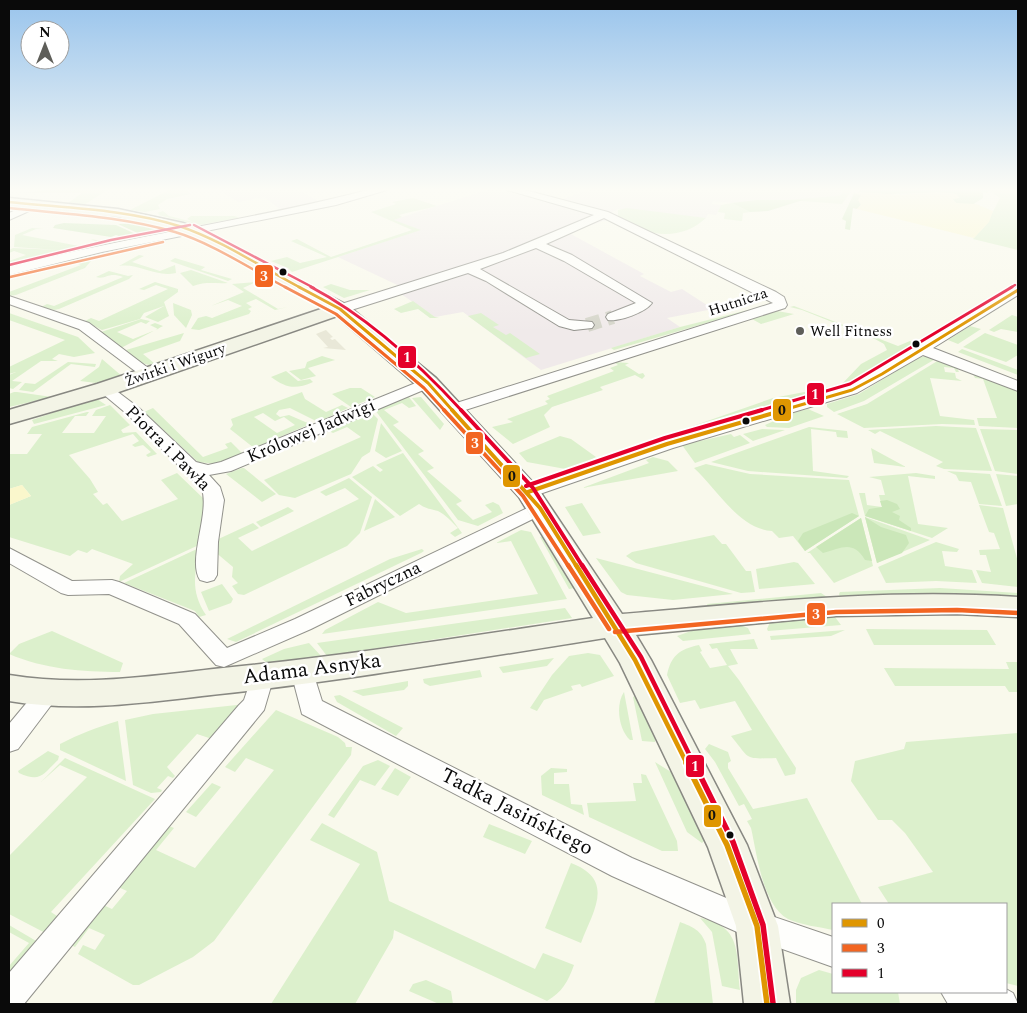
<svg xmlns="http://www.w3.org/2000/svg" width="1027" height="1013" font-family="Spectral,serif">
  <rect width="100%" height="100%" fill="#f9f9ec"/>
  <!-- industrial -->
  <path fill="#f0eaea" d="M219 190H298L322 203 284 212 264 197 238 202Z
    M487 190H499L554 202 589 190H845L842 204 803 200 768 211 750 212 732 203 713 201 712 204 721 205 716 215 708 214 706 218 618 209 612 212 613 215 621 219 603 221 569 233 644 274 640 276 671 292 682 289 713 309 667 318 680 327 541 370 463 312 435 317 401 294 410 291 338 257 420 230 393 220Z"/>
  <!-- green -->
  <path fill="#dcf0cc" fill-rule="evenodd" d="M47 190H107L84 205 68 203 82 193H21Z
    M169 190H186L191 194 167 199 158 205 160 209 145 212 130 210Z
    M842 190H852L842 204 788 200 837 196 841 195Z
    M989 190H1018V250L973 239 986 225 1000 198Z
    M413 198 437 206C423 210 412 211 399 215L402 217 394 220 421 230 292 272 288 268 271 261 287 257 300 263 327 257 291 241 297 239 331 257 412 230 371 212 396 204 392 202Z
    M732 203 750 212 743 213 742 221 724 219 725 213 718 212 721 205Z
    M627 208 706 218C680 242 645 237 618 216V210Z
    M163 211 169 216 193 222 187 219 191 216H235L239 218 199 225 158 215 160 214 157 213Z
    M32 228 44 229H36L22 235 84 247 97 242 91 239 111 243 79 250 65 249 67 253 9 267V261L26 255 14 251 9 253V250L13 248 58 250 14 247 15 235Z
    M139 255 144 256 132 262 160 271 175 265 176 273C156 278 139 263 119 266Z
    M175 258 205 267 201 270 232 279 228 281 170 261Z
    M64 259 91 261 85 268 16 295 9 296V292L81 265 70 261 56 264Z
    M191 270 228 283C214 284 207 281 193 286L180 273Z
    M109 271 128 276 133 275 129 279 59 309 54 310 41 307 47 304 54 306 123 277C108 271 107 280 96 277Z
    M155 282 178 289V292L164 302 169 316 158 322 145 317 164 306 144 313 140 319 102 330 85 321 91 318 99 321 168 289 156 285 144 290 139 289Z
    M256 282 243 288 278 309 288 307 275 310 256 299 246 303 252 307 248 309 251 311 249 314 199 330 191 329 198 318 206 316 212 318 242 306 228 300 211 306 244 292 232 284Z
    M331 284 350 290H370L344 298 323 287Z
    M413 301 435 317 439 318H430L418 309 401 313 394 309Z
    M173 303 191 310 192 315 186 328 174 315Z
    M768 305 614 350 611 348 680 327Z
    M794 306 898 346 910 341 919 344 851 386 715 424 585 467 601 458 773 398 841 385 861 364 887 350 884 344 875 339 802 310 790 307Z
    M777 311 794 314 761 324 752 319Z
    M9 313 78 337 95 353 74 357 59 354 52 359 58 361H41L12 381 22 382 13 389 9 388V375L16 372 9 374V367L65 340 9 320Z
    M481 313 499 325 493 327 506 335 510 333 540 354 526 358 468 316Z
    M1012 315 1018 317V332L1001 329 994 332 989 330Z
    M141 319 150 321 146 324 141 322 117 332 133 339 158 329 150 325 155 323 163 326 121 348 101 332Z
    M970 326 981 329 958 344 948 340Z
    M184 333 180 341 143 354 154 363 164 360 166 362C145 369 142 363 126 350Z
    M985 333 1018 345V355L1006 362 963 347Z
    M962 349 1018 370V375L958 352Z
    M322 356 335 360 308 368 316 376 301 380 289 371 305 368 307 362Z
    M929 356 937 358 864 401 834 412 827 407V404L859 394 919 357Z
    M102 359 123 377 96 383 80 381 99 367Z
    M939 360 957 368 959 372H956L954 368 944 367 945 372 955 373 956 378 962 381 930 378 940 416 974 420 975 425 942 424 864 428 837 414 867 404Z
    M68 362 96 364 95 367 71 364 33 392 19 390 25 383 35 384Z
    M614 362 629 363 625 365 639 374 643 373 645 376 642 379 635 375 600 387 603 390 552 407 544 415 550 427 513 444 492 427 513 422 507 419 548 404 545 401 550 399 547 396 614 371 610 368 618 365Z
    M286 371 298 381 310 379 313 382C295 390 286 388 271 377Z
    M973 374 1018 391V428L979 426 977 418H997L983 379 975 378Z
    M350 388H361L375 397 351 407 332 394Z
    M14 392H17L52 397 9 407V394Z
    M302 392 305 399 326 412 342 405 348 408 318 422 290 408 279 410 276 414 280 417 289 415 310 424 254 448 230 429 233 425 231 419ZM263 413 275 421 284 417 295 425 277 433 254 417Z
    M408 396 416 406 409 408 402 403 384 410 399 422 393 425 424 451 418 454 434 468 427 471 462 501 456 504 473 520 492 512 485 505 493 502 499 505 503 513 478 526 458 520 375 410Z
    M421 397 444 424 440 430 412 398Z
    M93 399H97L106 405 34 424 32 420Z
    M110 405 130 425 121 430 123 433 136 432 157 454 148 457 146 455 151 452 143 445 135 447 132 445 139 441 133 434 69 455 90 479 98 492 93 494 103 505 107 503 122 521 178 499 161 480 177 473 204 499 201 544 119 582 120 576 133 564 92 549 87 553 78 550 70 556 9 537V505L31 496 22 485 9 489V454H27L42 434H27L32 427 87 412H89L86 416H75L62 433H94L106 416H92L96 410Z
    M153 408 203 457 228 448 225 444 231 442 242 453 217 464 198 462 144 412Z
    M808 409 824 416 789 428 767 427 765 425 792 413Z
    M371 412 378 419 370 452 362 457 351 474 295 498 279 495 264 480 361 437 347 427 333 433 329 431Z
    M381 423 402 451 386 458 375 451Z
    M936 426 976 428 992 471 944 469 936 466 943 462 880 431 875 434 868 430Z
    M809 427 847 431 848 438 837 437 836 432 811 429 813 471 849 476 847 478 748 471 711 462Z
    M762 429 785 430 753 441 743 434Z
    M980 429 1018 430V474L995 471Z
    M731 434 734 437 740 435 750 443 695 463 682 445Z
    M560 436 571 439 596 457 571 470 527 462 519 453Z
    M871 448 906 467 874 463Z
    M403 453 462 533 455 537 450 533 458 528C453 523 445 514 438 511 431 509 426 509 419 504L400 516 352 477 373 466 380 472 383 470 376 465Z
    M653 457 668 461 678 471 582 488 649 463 646 460Z
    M706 464 750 474 849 480 859 516 805 551 793 536 779 538 772 531C739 529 717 489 694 468Z
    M242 468H244L276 494 262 502 226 474Z
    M947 471 990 474 1002 506 979 504 971 482 959 481 956 475Z
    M916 473 935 476V479L908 476 918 524 948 528 932 538 865 516 859 493H865L867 505 882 507 879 495H885L881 480 869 477Z
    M996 474 1018 476V504L1006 506Z
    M349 478 372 497 360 533 347 546 244 595 238 594 232 586 238 583 232 577 233 567 214 551 212 542 253 523 259 528 238 538 252 551 359 499 345 488 326 496 320 492Z
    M375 499 395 517 364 531Z
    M582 503 601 533 583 536 565 507Z
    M979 505 1003 508 1018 562V587L982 583 976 570 991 572 986 555H980L979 550 1000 549 994 533 989 532Z
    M288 507 294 511 261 527 256 522Z
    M865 517 930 540 877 563Z
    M861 518 873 566 834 583 810 553H807Z
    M521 530 531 532 567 599 322 634 325 630 378 602 406 613 538 594 511 541 496 543Z
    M714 535 722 544H726L746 571H751L755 592 741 593 636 563 626 556 632 552Z
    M545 536 575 588 569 589 540 537Z
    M936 542 959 549 957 552 942 551 945 566 972 570 977 583 936 581 886 583 878 567Z
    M199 548C195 574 190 591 206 615L199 617 195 611 185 607 124 583Z
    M422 549 424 551 421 553 236 642 227 639 390 559Z
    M596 558 733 594 673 600 627 595 621 592Z
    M794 562 798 563 815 584 759 589 756 569Z
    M222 584 233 599 231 603 209 611 201 592Z
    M940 588 1018 593V598L905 595 840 597 839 594 840 592Z
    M821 593 827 597 708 606 707 604Z
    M565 608 572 618 327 656 317 643Z
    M824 616 835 617 841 625 768 631 767 629 770 622Z
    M740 625 748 628 751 634 683 641 677 636 694 630Z
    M866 629 987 630 996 645H874Z
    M845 630 831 636 771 640 770 636Z
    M52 631 123 663 120 672C82 672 44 669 9 654L19 644Z
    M754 639 758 649H730L738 664 728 666 739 680 796 768 795 774 785 776 776 758C743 759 751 760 731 736L752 730 735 701 700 709 695 700 680 703 667 675C671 656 679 649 699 645L702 651 700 652 710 668 727 665 717 648 712 649 709 644Z
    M309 643 322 657 267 663 262 659 284 649Z
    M588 653 600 655 614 676 582 687 580 684 571 686 573 690 544 700 537 711 530 708 552 675 569 656Z
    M554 658 547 666 503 673 499 667Z
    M1006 662H1018V692H1009L1005 686H895L884 668 1009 669Z
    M480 670 482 677 430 686 424 683 423 679Z
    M408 681V686L404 690 363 696 352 691Z
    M624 692 633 740H630C619 730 615 705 624 692Z
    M340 695 403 728 396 736 337 702 334 696Z
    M635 696 655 739V742L642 741 633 697Z
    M246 704 221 742 197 734 167 767 175 776 173 778 168 776 157 788 162 790 161 792 151 793 133 785 125 720 153 714Z
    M276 710 338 737 345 743 346 747H352L351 755 214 941 193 957 139 985H133L78 954 83 945 95 950 105 935 89 928 75 947 69 944 101 904 112 909 127 891 118 887 169 826 174 828 156 850 195 868 274 770 246 758 235 772 225 767Z
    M118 721 126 781 60 750V744C79 734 98 727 118 721Z
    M1018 733V986L1006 983V904H889L878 887 933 872 905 833 892 820H878L851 781 855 761 904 749 906 742Z
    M709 744 728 752 731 761 728 763V768L753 809 807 798 862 904H833V930C820 927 800 925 788 919 762 904 757 854 751 828L747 821 752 819 744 804 739 806 715 762 705 749Z
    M48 751 59 756 58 760C43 774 41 783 19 773L18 771Z
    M65 758 155 799 51 912 63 920 51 936 9 914V856L87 777 60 765 41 782Z
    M378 760 390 766 375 786 360 780 334 818 328 815 363 766Z
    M655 762 671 772 704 841 702 843 687 832Z
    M395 768 411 777 398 796 381 789Z
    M551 768 567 769V772L554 773V784H569L571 804 582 805 584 815 542 795 541 776Z
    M641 774 646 775 677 841 678 851H662L589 817 587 803 636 801 633 783H642Z
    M212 783 221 787 196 817 186 812Z
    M322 823 377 852 389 901 535 969 543 953 574 965C568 982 562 992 547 1001L394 930 393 938 355 1004H271L360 864 310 840Z
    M489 824 532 841 525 854 483 837Z
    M571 863C616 880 593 911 581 943L545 928Z
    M700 918C743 926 736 955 740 990L722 986 712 932Z
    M680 922C693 927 701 930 706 944L713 1004H654Z
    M9 925 43 945 9 983V966L29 943 9 932Z
    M819 970 833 974V992H898L900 1004H796V990L801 978Z
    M426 980 451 991 453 1004H439L409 991 413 984Z"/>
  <!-- forest -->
  <path fill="#cbe7b9" d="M860 190H990L987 193 979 191 983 193V198L972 205 956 203 952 198 956 194C924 190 891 197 858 192Z
    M854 193 862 195 861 205 857 209 853 208 850 230 845 229 846 221 842 219Z
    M757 200H803L768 211 750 212 732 203Z
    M64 223 116 225 140 236 122 237 116 235 111 237 53 228 55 225Z
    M143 223 168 230H169L144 236 118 224Z
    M887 500 897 504 900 509 892 512 900 516 899 520 911 528V531L865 516 869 509 882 507 880 501Z
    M852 513 859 516 805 551 798 541 803 533Z
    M865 517 881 527 906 535 909 543 902 553 877 563Z
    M861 518 872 561 865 560C853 540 842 548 823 553L816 547Z"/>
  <!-- sand -->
  <path fill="#faf7cc" d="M858 192 901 195 938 192 956 194 960 198 952 199 956 203 976 204 993 211 989 222 974 238 857 209 861 205 858 200 861 195 854 193Z
    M22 485 31 496 9 505V489Z"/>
  <!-- plaza -->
  <path fill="#e9e8d8" d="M326 330 333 337 330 338 332 340 335 339 346 350 323 348 328 347 316 334Z"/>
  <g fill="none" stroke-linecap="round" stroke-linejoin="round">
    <!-- street-tunnel -->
    <path stroke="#d5d5ca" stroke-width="14" stroke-dasharray="14 7" stroke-linecap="butt" d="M587 325 613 317"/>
    <!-- street casing -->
    <g stroke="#92928c" stroke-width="2">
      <path id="street" d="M368 190H387L336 205 102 252 9 275V267C128 236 249 221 368 190Z
        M507 190H525L608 212 776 292 784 297 787 305 785 308 459 412H447L445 409 447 406 773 303 604 218 546 244 572 255 652 303C646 312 619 322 608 320L606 317 608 314 636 303 564 261 536 248 480 269 569 320 592 322 594 325 592 328 574 330 559 326 486 281 468 273 345 312H335L333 309 335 306 503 253 594 215Z
        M34 202 39 205 38 207 9 220V213Z
        M1018 286V295L933 348 1018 381V391L923 355 857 393 673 448 534 496H522L519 492 522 488 661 440 847 387Z
        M9 296 89 323 156 374 153 377H143L79 329 9 304Z
        M428 378 436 383 433 386 231 471 209 475 220 487 224 500 218 542 217 575 214 580 207 582 200 580C187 560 210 514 202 489L127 414 97 389 100 386H110L139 408 196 462 208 465 221 462Z
        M540 502 547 504 549 508 547 512 311 629 224 667 216 665 179 624 109 594 68 595 61 593 9 563V548L72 581 112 580 119 582 195 614 227 648 295 619Z
        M303 663 311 666 322 701 632 858 757 911 833 937V967L746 936 612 876 302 714 291 672 295 666Z
        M262 667 270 670 274 676 264 710 24 1004H9V973L239 705 244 700 254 670Z
        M47 685 55 688 59 694 55 700 18 749 9 752V724L39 688Z
        M1006 989 1013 993 1018 1004H948L941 992H1006Z"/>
    </g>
    <!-- secondary casing -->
    <g stroke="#888882" stroke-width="3">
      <path id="secondary" d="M9 198 118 209 183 223 215 236 347 305 436 378 537 487 622 614C754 603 886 588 1018 597V617L957 614 836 616 636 635 651 660 747 845 778 926 790 1004H744L736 926 708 847 620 663 605 638C477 658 349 680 220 694 149 702 79 713 9 701V675C82 687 150 676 223 668 347 656 470 636 593 618L519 497 420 388 337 316 113 394 9 424V410L97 384 324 308 203 242 173 230 118 217 9 206Z"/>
    </g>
    <!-- street -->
    <use href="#street" fill="#fefefc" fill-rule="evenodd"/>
    <!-- secondary -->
    <use href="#secondary" fill="#f3f4e6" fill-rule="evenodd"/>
    <!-- bus-1-far4 casing -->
    <g stroke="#fff" stroke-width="5">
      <path id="bus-1-far4" d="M9 202C65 208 125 209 179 226 221 240 261 267 301 288"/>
    </g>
    <!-- bus-1-far3 casing -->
    <g stroke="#fff" stroke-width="6">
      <path id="bus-1-far3" d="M299 287 340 309 428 383 453 411
        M780 411 852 390 882 374 1018 290"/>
    </g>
    <!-- bus-1-far2 casing -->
    <g stroke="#fff" stroke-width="8">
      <path id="bus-1-far2" d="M452 410 540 508 577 567
        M528 492 667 444 784 410"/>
    </g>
    <!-- bus-1-far1 casing -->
    <g stroke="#fff" stroke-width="8">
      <path id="bus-1-far1" d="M576 565 635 660 687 764"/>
    </g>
    <!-- bus-1 casing -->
    <g stroke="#fff" stroke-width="9">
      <path id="bus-1" d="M686 763 727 845 757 926 767 1004"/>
    </g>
    <!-- bus-2-far3 casing -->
    <g stroke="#fff" stroke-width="5">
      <path id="bus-2-far3" d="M9 208C64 214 121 216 175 232 212 243 252 270 287 288
        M10 277 163 242"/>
    </g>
    <!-- bus-2-far2 casing -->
    <g stroke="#fff" stroke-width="6">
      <path id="bus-2-far2" d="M285 287 336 314 424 388 445 411"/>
    </g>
    <!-- bus-2-far1 casing -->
    <g stroke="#fff" stroke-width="8">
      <path id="bus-2-far1" d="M444 410 523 496 569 567"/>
    </g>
    <!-- bus-2 casing -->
    <g stroke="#fff" stroke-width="8">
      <path id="bus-2" d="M568 565 609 629
        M615 632 836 612 957 610 1018 613"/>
    </g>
    <!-- bus-3-far4 casing -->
    <g stroke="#fff" stroke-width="5">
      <path id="bus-3-far4" d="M194 225 314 288
        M9 265 111 240 190 225
        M1010 288 1015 285"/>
    </g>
    <!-- bus-3-far3 casing -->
    <g stroke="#fff" stroke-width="6">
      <path id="bus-3-far3" d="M311 287C368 317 419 364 462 411
        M758 411 850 384 1012 287"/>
    </g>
    <!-- bus-3-far2 casing -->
    <g stroke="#fff" stroke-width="8">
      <path id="bus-3-far2" d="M461 410 533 488 583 567
        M526 486 665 438 762 410"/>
    </g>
    <!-- bus-3-far1 casing -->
    <g stroke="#fff" stroke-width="8">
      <path id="bus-3-far1" d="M582 565 641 657 694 764"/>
    </g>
    <!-- bus-3 casing -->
    <g stroke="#fff" stroke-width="9">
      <path id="bus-3" d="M694 763 733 842 763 925 773 1003"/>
    </g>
    <!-- bus-1-far4 -->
    <use href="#bus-1-far4" stroke="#df9601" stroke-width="2.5"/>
    <!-- bus-1-far3 -->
    <use href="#bus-1-far3" stroke="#df9601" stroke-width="3"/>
    <!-- bus-1-far2 -->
    <use href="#bus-1-far2" stroke="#df9601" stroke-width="4"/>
    <!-- bus-1-far1 -->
    <use href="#bus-1-far1" stroke="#df9601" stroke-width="4.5"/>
    <!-- bus-1 -->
    <use href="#bus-1" stroke="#df9601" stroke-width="5.5"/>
    <!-- bus-2-far3 -->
    <use href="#bus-2-far3" stroke="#f26522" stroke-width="2.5"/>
    <!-- bus-2-far2 -->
    <use href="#bus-2-far2" stroke="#f26522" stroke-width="3"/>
    <!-- bus-2-far1 -->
    <use href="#bus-2-far1" stroke="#f26522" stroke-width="4"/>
    <!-- bus-2 -->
    <use href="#bus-2" stroke="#f26522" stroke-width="4.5"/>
    <!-- bus-3-far4 -->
    <use href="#bus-3-far4" stroke="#e4002b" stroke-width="2.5"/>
    <!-- bus-3-far3 -->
    <use href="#bus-3-far3" stroke="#e4002b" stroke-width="3"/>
    <!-- bus-3-far2 -->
    <use href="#bus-3-far2" stroke="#e4002b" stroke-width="4"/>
    <!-- bus-3-far1 -->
    <use href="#bus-3-far1" stroke="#e4002b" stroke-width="4.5"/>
    <!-- bus-3 -->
    <use href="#bus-3" stroke="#e4002b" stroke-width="5.5"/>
  </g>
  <!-- sky -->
  <linearGradient id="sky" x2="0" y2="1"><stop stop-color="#99c4ec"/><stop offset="0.57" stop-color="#fcfcf6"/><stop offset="1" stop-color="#fcfcf6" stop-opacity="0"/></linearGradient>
  <rect width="1027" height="332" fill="url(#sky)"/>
  <!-- markers -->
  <g fill="#0a0a0a" stroke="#fff" stroke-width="2">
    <circle cx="283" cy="272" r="4.5"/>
    <circle cx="916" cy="344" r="4.5"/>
    <circle cx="746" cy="421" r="4.5"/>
    <circle cx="730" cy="835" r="4.5"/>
  </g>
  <circle fill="#5e5e59" stroke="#fff" stroke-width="2" cx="800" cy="331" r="5"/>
  <g text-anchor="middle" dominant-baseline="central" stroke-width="5" stroke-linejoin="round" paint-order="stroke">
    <!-- far-street labels -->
    <g font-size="15" fill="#0a0a0a" stroke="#fff">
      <text transform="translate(738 302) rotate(-18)">Hutnicza</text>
      <text transform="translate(175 365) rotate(-19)">Żwirki i Wigury</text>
    </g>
    <!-- far-poi labels -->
    <g font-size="15" fill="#0a0a0a" stroke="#fff" text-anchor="start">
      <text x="810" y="331">Well Fitness</text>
    </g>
    <!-- street labels -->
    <g font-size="18" fill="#0a0a0a" stroke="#fff">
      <text transform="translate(311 431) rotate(-23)">Królowej Jadwigi</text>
      <text transform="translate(168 448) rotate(45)">Piotra i Pawła</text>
      <text transform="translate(383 584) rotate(-26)">Fabryczna</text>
    </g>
    <!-- near-street labels -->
    <g font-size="21" fill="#0a0a0a" stroke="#fff">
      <text transform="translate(312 669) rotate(-7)">Adama Asnyka</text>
      <text transform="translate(517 812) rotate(27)">Tadka Jasińskiego</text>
    </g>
  </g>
  <g stroke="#fff" stroke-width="2">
    <rect x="254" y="264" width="20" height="24" rx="5" fill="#f26522"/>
    <rect x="397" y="345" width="20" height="24" rx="5" fill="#e4002b"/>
    <rect x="806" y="382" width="19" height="24" rx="5" fill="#e4002b"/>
    <rect x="772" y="398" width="20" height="24" rx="5" fill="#df9601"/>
    <rect x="465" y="431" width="19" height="24" rx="5" fill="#f26522"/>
    <rect x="502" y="464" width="19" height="24" rx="5" fill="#df9601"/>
    <rect x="806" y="602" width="20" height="24" rx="5" fill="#f26522"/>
    <rect x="685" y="754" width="20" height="24" rx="5" fill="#e4002b"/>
    <rect x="703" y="804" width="19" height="24" rx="5" fill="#df9601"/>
  </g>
  <g font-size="14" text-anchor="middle" font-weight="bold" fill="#fff">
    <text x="264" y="281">3</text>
    <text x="407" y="362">1</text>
    <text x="815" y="399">1</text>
    <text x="475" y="448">3</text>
    <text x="816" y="619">3</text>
    <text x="695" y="771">1</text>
  </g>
  <g font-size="14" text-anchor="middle" font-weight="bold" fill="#111">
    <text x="782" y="415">0</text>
    <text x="512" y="481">0</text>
    <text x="712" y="820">0</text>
  </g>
  <!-- border -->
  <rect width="1027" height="1013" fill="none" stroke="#0a0a0a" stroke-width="20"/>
  <!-- legend -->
  <rect x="832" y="903" width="175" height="90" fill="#ffffff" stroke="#9d9d9d"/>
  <rect x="842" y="919" width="25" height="8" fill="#df9601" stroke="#9d9d9d"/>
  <text x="877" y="928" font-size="15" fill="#0a0a0a">0</text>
  <rect x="842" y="944" width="25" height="8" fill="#f26522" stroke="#9d9d9d"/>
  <text x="877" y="953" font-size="15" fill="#0a0a0a">3</text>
  <rect x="842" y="969" width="25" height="8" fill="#e4002b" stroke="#9d9d9d"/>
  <text x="877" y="978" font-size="15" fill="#0a0a0a">1</text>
  <!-- north arrow -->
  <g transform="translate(45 45)"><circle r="24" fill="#ffffff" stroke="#9d9d9d"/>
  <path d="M0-4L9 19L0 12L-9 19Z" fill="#5e5e59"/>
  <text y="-8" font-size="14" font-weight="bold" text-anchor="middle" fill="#0a0a0a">N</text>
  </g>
</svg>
